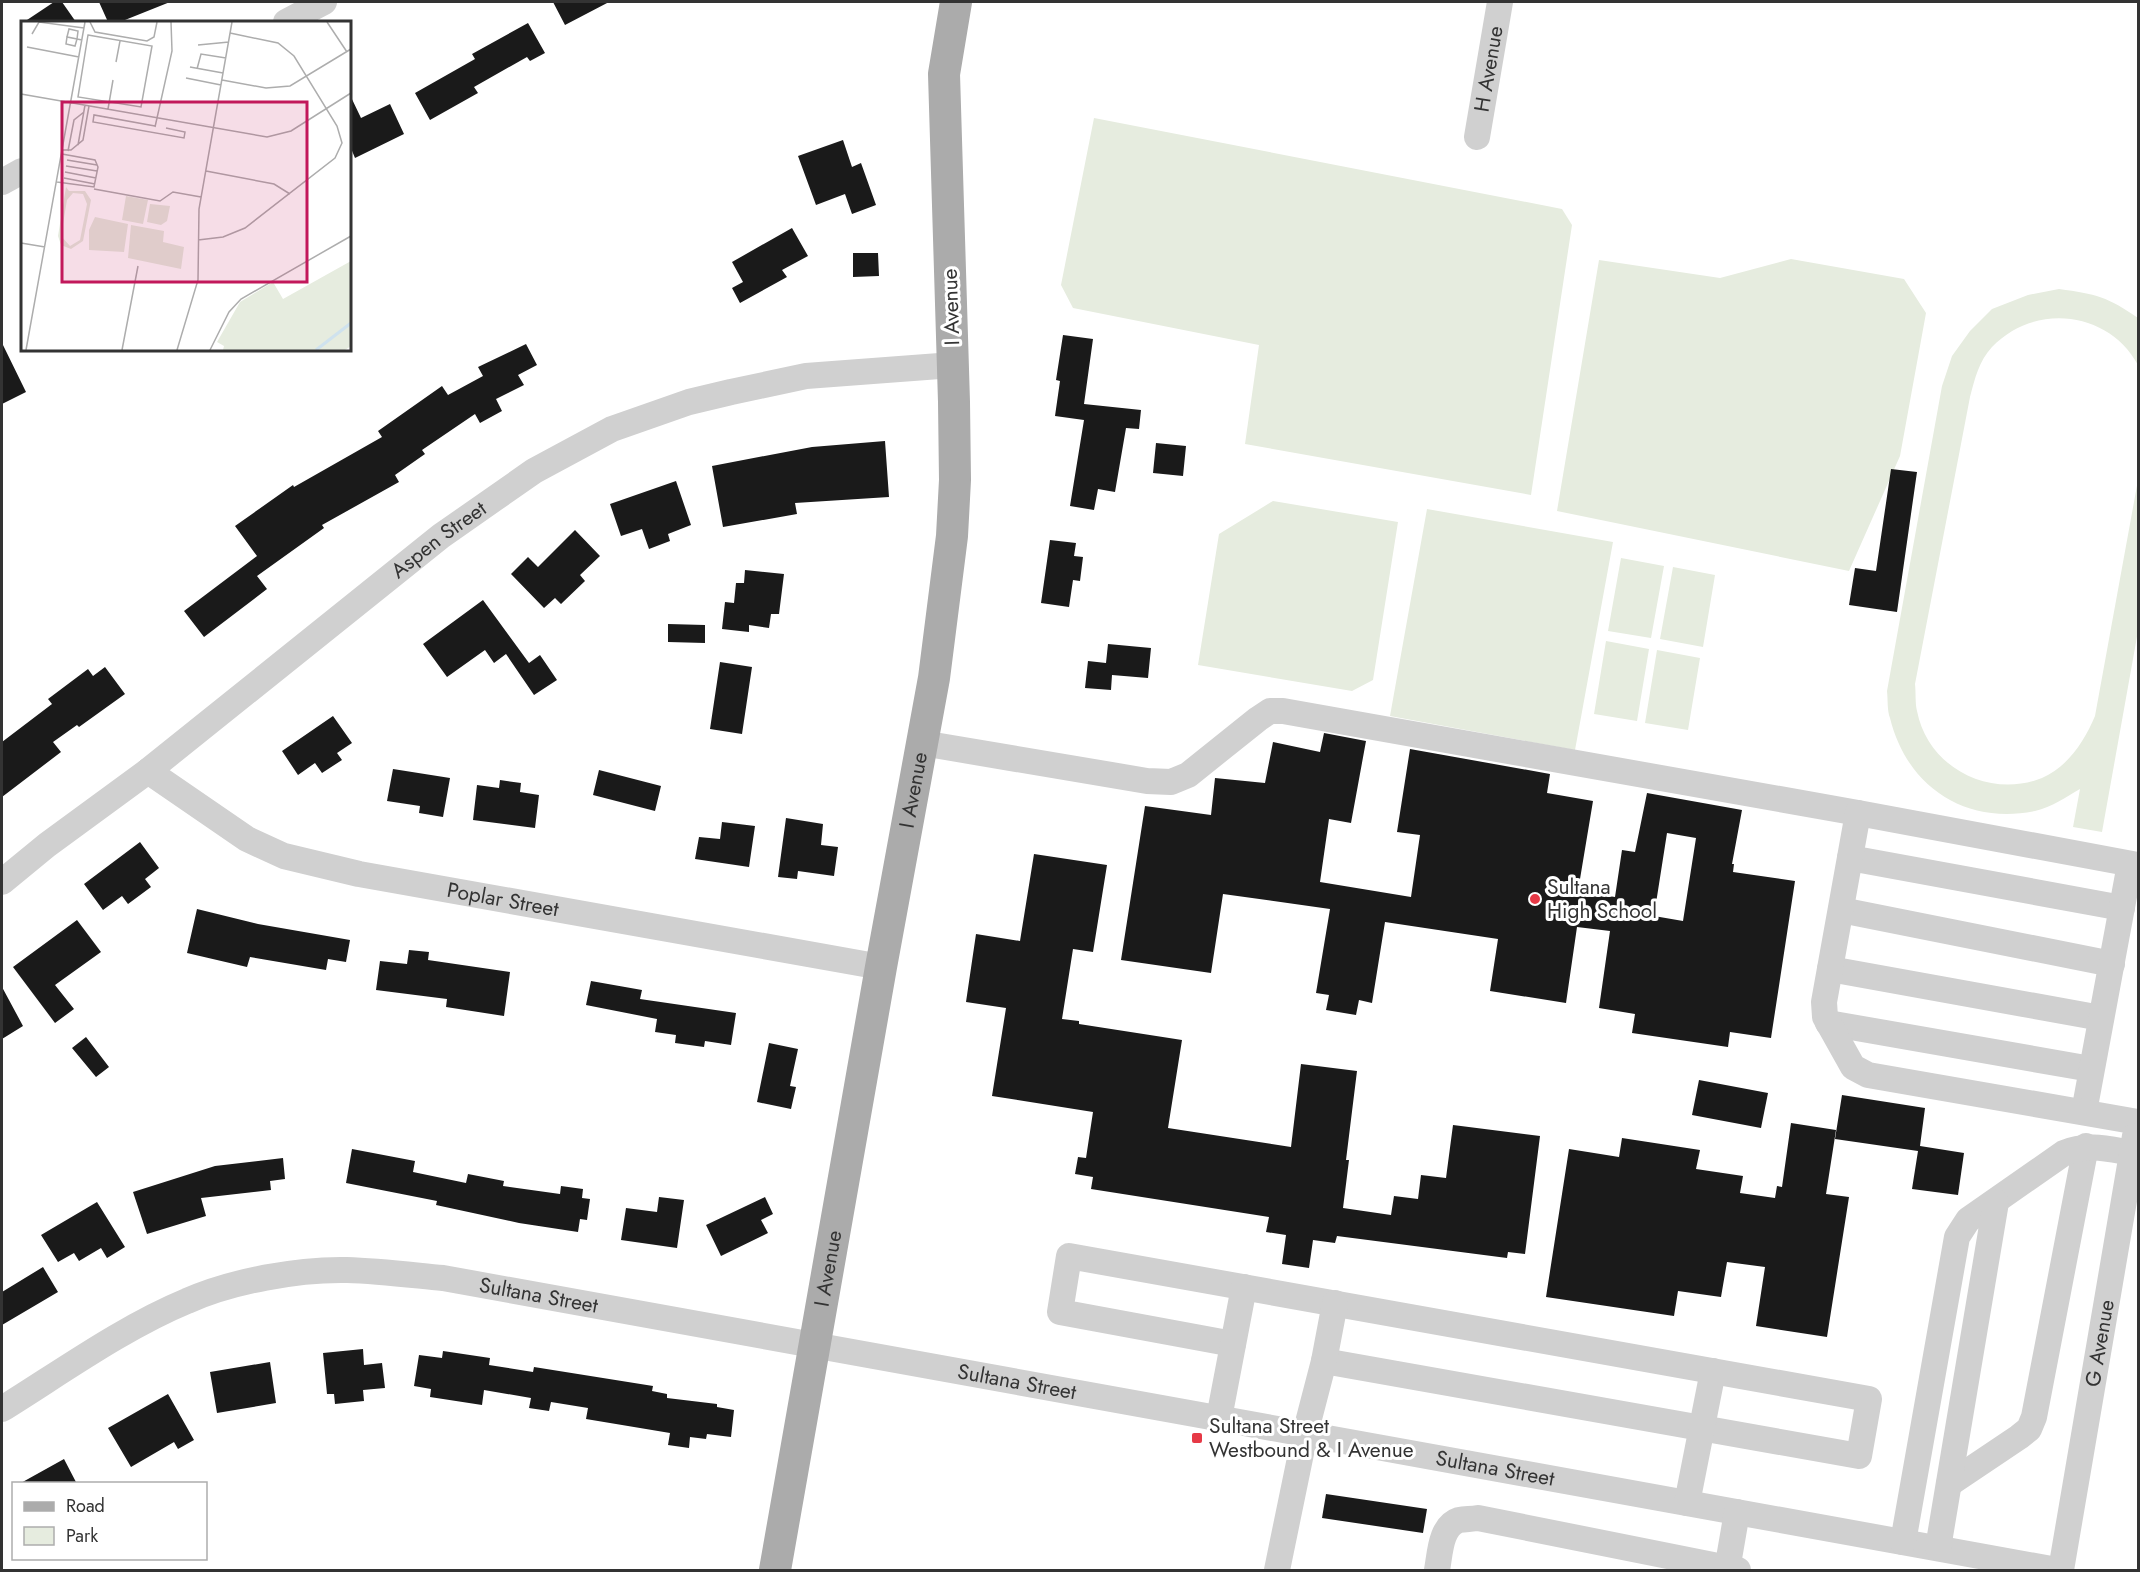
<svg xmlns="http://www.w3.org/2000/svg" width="2140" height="1572" font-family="Jost,sans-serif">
  <rect width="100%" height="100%" fill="#fff"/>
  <!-- green -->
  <path fill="#e6ecdf" d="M1094 118 1562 209 1572 225 1531 495 1245 444 1259 345 1073 308 1061 285Z
    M1791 259 1904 279 1926 313 1900 456 1849 571 1557 511 1599 260 1720 278Z
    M2059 289C2096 294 2108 297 2138 318V365C2109 311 2035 302 1992 347 1979 361 1975 378 1970 397L1915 684C1916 692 1915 703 1917 711 1928 768 1990 799 2042 778 2068 767 2085 740 2095 716L2138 480V631L2102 832 2073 827 2080 789C2066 797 2052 807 2035 811 1965 825 1907 787 1890 718 1887 710 1888 700 1887 691L1942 386 1952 356 1970 331 1992 309 2028 295Z
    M1273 501 1398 522 1373 680 1352 691 1198 665 1219 534Z
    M1427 509 1613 542 1575 750 1390 716Z
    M1621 558 1664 566 1651 638 1608 631Z
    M1673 567 1715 575 1703 647 1660 639Z
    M1606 641 1649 649 1637 721 1594 714Z
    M1657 650 1700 658 1688 730 1645 723Z"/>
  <!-- building -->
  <path fill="#1a1a1a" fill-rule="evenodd" d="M54 2H62L76 22H24Z
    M99 2H170L120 22H108Z
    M553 2H609L565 25Z
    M528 23 545 53 530 61 527 57 474 87 478 93 430 120 415 93 475 59 472 54Z
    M350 95 361 118 390 104 404 134 355 158 350 146Z
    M843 140 852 167 861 163 876 205 852 214 845 194 816 205 798 156Z
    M792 228 808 256 782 270 787 277 740 303 732 288 743 282 732 262Z
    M853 253H878L879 276 853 277Z
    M1063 335 1093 339 1084 404 1141 410 1139 429 1126 428 1115 492 1098 489 1094 510 1070 506 1084 420 1055 416 1060 381 1056 380Z
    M2 343 26 392 2 404Z
    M526 344 537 365 518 375 524 385 496 399 502 411 480 423 475 414 422 450 425 454 395 475 399 482 322 525 324 528 257 576 267 589 204 637 184 611 257 556 235 526 293 485 294 487 382 437 378 431 442 386 448 395 483 376 478 367Z
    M885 441 889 497 795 503 797 514 723 527 712 466 812 447Z
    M1156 443 1186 446 1183 476 1153 473Z
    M1891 469 1917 472 1897 612 1849 605 1855 568 1876 571Z
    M676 481 691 525 668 534 670 541 649 549 642 529 621 536 610 504Z
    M575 530 600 556 580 575 585 581 561 604 555 598 544 608 511 574 528 557 538 567Z
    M1050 540 1076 543 1074 556 1083 557 1080 581 1073 580 1069 607 1041 603Z
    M745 570 784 574 779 614H771L769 628 749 625V632L722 629 725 602 734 603 736 583H744Z
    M483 600 529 663 540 655 557 680 534 695 506 654 494 663 485 650 447 677 423 644Z
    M668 624 705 625V643L668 642Z
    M1108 644 1151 648 1148 678 1112 675 1111 690 1085 688 1088 661 1106 663Z
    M720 662 752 667 742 734 710 729Z
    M105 667 125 694 79 727 77 725 53 742 61 752 2 797V742L52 704 48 699 88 669 93 676Z
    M333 716 352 743 337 753 342 760 322 773 315 763 298 775 282 751Z
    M1324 733 1366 741 1351 823 1329 819 1320 882 1411 897 1420 835 1397 832 1410 749 1550 774 1547 793 1593 801 1578 891 1615 897 1622 850 1635 852 1647 793 1742 810 1732 864H1734L1733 872 1795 881 1771 1038 1730 1032 1728 1047 1632 1033 1635 1014 1599 1008 1610 931 1577 927 1566 1003 1490 991 1498 939 1385 922 1372 1003 1359 1000 1356 1015 1326 1010 1329 995 1316 993 1330 909 1223 894 1211 973 1121 960 1145 806 1211 815 1215 778 1265 783 1273 742 1320 752ZM1667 833 1696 838 1683 921 1654 916Z
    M393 769 450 778 443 817 419 813 420 806 387 801Z
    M599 770 661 786 655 811 593 795Z
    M500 780 521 783 520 792 539 795 535 828 473 820 477 785 499 788Z
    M786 818 823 824 821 845 838 847 834 876 798 871 797 879 778 877Z
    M722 822 755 826 749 867 695 859 699 837 720 839Z
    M140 842 159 868 145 879 151 887 128 904 122 896 103 910 84 884Z
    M1034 854 1107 865 1093 952 1073 949 1062 1019 1079 1021V1024L1182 1040 1168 1128 1291 1147 1301 1064 1357 1071 1346 1160H1349L1343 1208 1391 1215 1394 1196 1418 1199 1421 1175 1446 1178 1453 1125 1540 1136 1525 1254 1508 1252 1507 1258 1337 1236 1335 1243 1313 1240 1309 1268 1282 1264 1286 1235 1266 1232 1269 1217 1091 1189 1093 1177 1075 1174 1078 1157 1086 1158 1093 1112 992 1096 1006 1008 966 1002 976 934 1020 941Z
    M197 909 258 924 350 940 346 962 328 959 326 970 250 957 247 967 187 953Z
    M77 920 101 952 55 985 74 1009 55 1023 13 967Z
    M409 950 429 952 428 960 510 972 504 1016 446 1007 447 999 376 990 380 961 407 964Z
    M591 981 642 990 640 999 736 1013 731 1045 705 1041 704 1047 675 1043 676 1035 655 1032 657 1019 586 1005Z
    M2 987 23 1026 2 1039Z
    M86 1037 109 1067 96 1077 72 1048Z
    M769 1043 798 1049 790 1086 796 1087 791 1109 757 1102Z
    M1699 1080 1768 1093 1761 1128 1692 1115Z
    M1842 1095 1925 1108 1920 1146 1964 1153 1958 1195 1912 1189 1918 1151 1835 1139Z
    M1791 1123 1836 1130 1826 1194 1849 1197 1827 1337 1756 1326 1765 1267 1727 1262 1721 1297 1678 1291 1674 1316 1546 1297 1569 1149 1619 1157 1622 1138 1700 1150 1696 1169 1743 1176 1740 1193 1775 1198 1777 1186 1782 1187Z
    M352 1149 415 1161 413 1172 466 1183 468 1174 504 1181 503 1186 560 1194 561 1186 583 1189 582 1198 590 1199 587 1220 580 1219 578 1232 519 1223 436 1205 437 1201 346 1183Z
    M283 1158 285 1179 270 1181 271 1190 201 1198 206 1216 147 1234 133 1192 215 1166Z
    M659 1197 684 1200 677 1248 621 1240 626 1208 657 1212Z
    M765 1197 773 1214 761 1220 768 1233 721 1256 706 1225Z
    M97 1202 125 1247 107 1258 101 1248 79 1261 74 1253 58 1262 41 1235Z
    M43 1267 58 1292 2 1325V1292Z
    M363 1349 364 1365 382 1363 385 1388 363 1390 364 1401 335 1404 334 1394H327L323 1353Z
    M443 1351 490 1358 489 1365 533 1372 534 1367 653 1386 652 1391 667 1394V1398L717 1404V1407L734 1410 731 1437 707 1434 706 1439 690 1437 689 1448 668 1445 670 1433 586 1419 588 1408 551 1402 549 1411 529 1408 531 1398 484 1390 482 1405 430 1397 431 1389 414 1386 419 1355 442 1358Z
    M270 1362 276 1403 217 1413 210 1372Z
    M168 1394 194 1440 178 1449 174 1442 131 1467 108 1428Z
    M64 1459 77 1484H19Z
    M1326 1494 1427 1509 1423 1533 1322 1518Z"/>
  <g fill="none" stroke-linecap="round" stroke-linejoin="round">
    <!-- minor -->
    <g stroke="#d0d0d0" stroke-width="26">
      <path d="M286 22 324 2"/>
      <path id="s1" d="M1477 137 1500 2"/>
      <path d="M2 182 22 171"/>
      <path d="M922 743 1147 781 1171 782 1188 775 1258 719 1270 711H1283L1858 813"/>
      <path id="s2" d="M148 771 247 839 284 856 359 874 881 967"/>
      <path d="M1850 858 2122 908"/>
      <path id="s3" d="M2 882 47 845 148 771 441 536 534 471 612 429 689 402 731 392 806 376 953 365"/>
      <path d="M1841 910 2112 964"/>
      <path d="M1830 969 2101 1018"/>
      <path d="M1828 1023 2091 1069"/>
      <path d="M2084 1112 2130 864"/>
      <path d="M2138 1122 1868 1075 1853 1067 1825 1017 1824 1002 1858 813 2138 865"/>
      <path d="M1233 1344 1060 1312 1069 1256 1869 1399 1859 1456 1324 1361"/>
      <path id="s4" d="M2 1409C60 1373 124 1327 187 1301 232 1281 298 1269 347 1270 379 1271 411 1275 443 1278L2057 1570"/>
      <path d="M1219 1418 1244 1287"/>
      <path d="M1949 1484 2019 1437 2029 1429 2034 1417 2086 1146"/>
      <path d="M1687 1503 1713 1371"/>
      <path d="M1903 1542 1957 1237 1968 1220 2064 1153C2087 1143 2108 1149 2132 1153"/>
      <path d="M1938 1548 1996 1202"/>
      <path d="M1277 1570 1305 1434 1324 1361 1335 1303"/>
      <path d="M1437 1570C1440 1555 1440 1526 1459 1520 1465 1519 1472 1519 1478 1518L1738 1570"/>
      <path d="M1727 1570 1737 1512"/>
      <path id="s5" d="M2061 1570 2135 1136"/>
    </g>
    <!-- major -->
    <path stroke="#ababab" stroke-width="32" id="s6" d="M775 1570 881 967 934 678 952 536 955 480 954 402 944 74 956 2"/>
  </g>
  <!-- markers -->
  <g fill="#e63946" stroke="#fff" stroke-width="2">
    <circle cx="1535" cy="899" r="6"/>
    <rect x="1191" y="1432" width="12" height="12" rx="3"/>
  </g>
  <g text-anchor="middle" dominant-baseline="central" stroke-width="6" stroke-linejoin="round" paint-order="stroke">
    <!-- street labels -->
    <g font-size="21" fill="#333" stroke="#fff">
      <text stroke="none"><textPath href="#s1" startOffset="69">H Avenue</textPath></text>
      <text transform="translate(951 307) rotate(-92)">I Avenue</text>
      <text stroke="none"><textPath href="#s3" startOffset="555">Aspen Street</textPath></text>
      <text stroke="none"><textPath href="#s6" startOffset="792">I Avenue</textPath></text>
      <text stroke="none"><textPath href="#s2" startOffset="384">Poplar Street</textPath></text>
      <text stroke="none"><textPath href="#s6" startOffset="306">I Avenue</textPath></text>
      <text stroke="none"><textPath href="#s4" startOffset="572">Sultana Street</textPath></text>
      <text stroke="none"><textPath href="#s5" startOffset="230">G Avenue</textPath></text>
      <text stroke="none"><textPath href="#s4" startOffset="1058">Sultana Street</textPath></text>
      <text stroke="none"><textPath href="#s4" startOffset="1544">Sultana Street</textPath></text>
    </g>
    <!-- poi labels -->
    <g font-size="21" fill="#333" stroke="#fff" text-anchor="start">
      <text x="1547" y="887">Sultana<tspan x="1547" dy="24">High School</tspan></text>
      <text x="1209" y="1426">Sultana Street<tspan x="1209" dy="24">Westbound &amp; I Avenue</tspan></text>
    </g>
  </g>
  <!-- overview -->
  <g transform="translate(21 21)">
    <rect width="330" height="330" fill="#fff"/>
    <path d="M45 166 48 170H64L70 179 62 220 50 228 40 224 37 215ZM52 172 62 173 66 183 59 219 49 225 40 215 46 179ZM105 175 127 179 122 203 101 199ZM129 183 149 185 146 200 140 204 126 201ZM74 196 107 203 103 231 68 229V209ZM110 204 143 210 142 221 163 226 160 248 107 237ZM330 240V325L324 329H202L203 325 196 321 219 281 252 261 262 278Z" fill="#e6ecdf" fill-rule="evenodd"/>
    <path fill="none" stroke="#cfe2ee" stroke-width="3" d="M295 329 330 302"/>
    <path fill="none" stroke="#adadad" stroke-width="1.5" d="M69 1 74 11 126 20 133 16 136 1M306 1 326 31M11 13 18 1 63 7M67 14 131 25 120 86 57 76ZM46 16 48 8 57 10 56 18 54 25 45 23 46 16 61 19M177 24 208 21M6 26 58 36M95 41 99 20M169 46 202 52M176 48 180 33 205 37M165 57 200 64M201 59 245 67 269 65 330 28M0 73 246 116 270 110 330 72M87 88 92 59M134 105 73 94 72 101 163 117 164 111 145 107M134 106 151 30 150 1M330 112V134M57 124 64 84M42 129H50L62 119 68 85M47 130 53 99 63 91M46 139 76 144M45 145 76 150M185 150 253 163 269 173M44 151 75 157M43 157 74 163M36 161 73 166 77 146 74 139 41 133M73 168 139 180 152 171 180 176M177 219 202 216 224 207 314 137 321 122 316 105 273 35 257 22 209 12M0 222 24 226M5 329 64 1M101 329 117 245M156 329 177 259 178 188 211 1M189 329 208 291 220 278 330 215"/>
    <path fill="#c2185b" fill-opacity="0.15" stroke="#c2185b" stroke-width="3" d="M41 81H286V261H41Z"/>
    <rect width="330" height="330" fill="none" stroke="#333" stroke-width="3"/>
  </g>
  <!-- border -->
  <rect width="2140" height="1572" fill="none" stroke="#333333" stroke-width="6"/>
  <!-- legend -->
  <rect x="12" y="1482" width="195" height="78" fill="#ffffff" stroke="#adadad" stroke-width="1.5"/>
  <rect x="24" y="1502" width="30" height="9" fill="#ababab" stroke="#adadad" stroke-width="1.5"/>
  <text x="66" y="1512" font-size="18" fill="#333333">Road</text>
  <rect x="24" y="1527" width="30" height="18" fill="#e6ecdf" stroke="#adadad" stroke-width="1.5"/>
  <text x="66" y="1542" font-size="18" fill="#333333">Park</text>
</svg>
